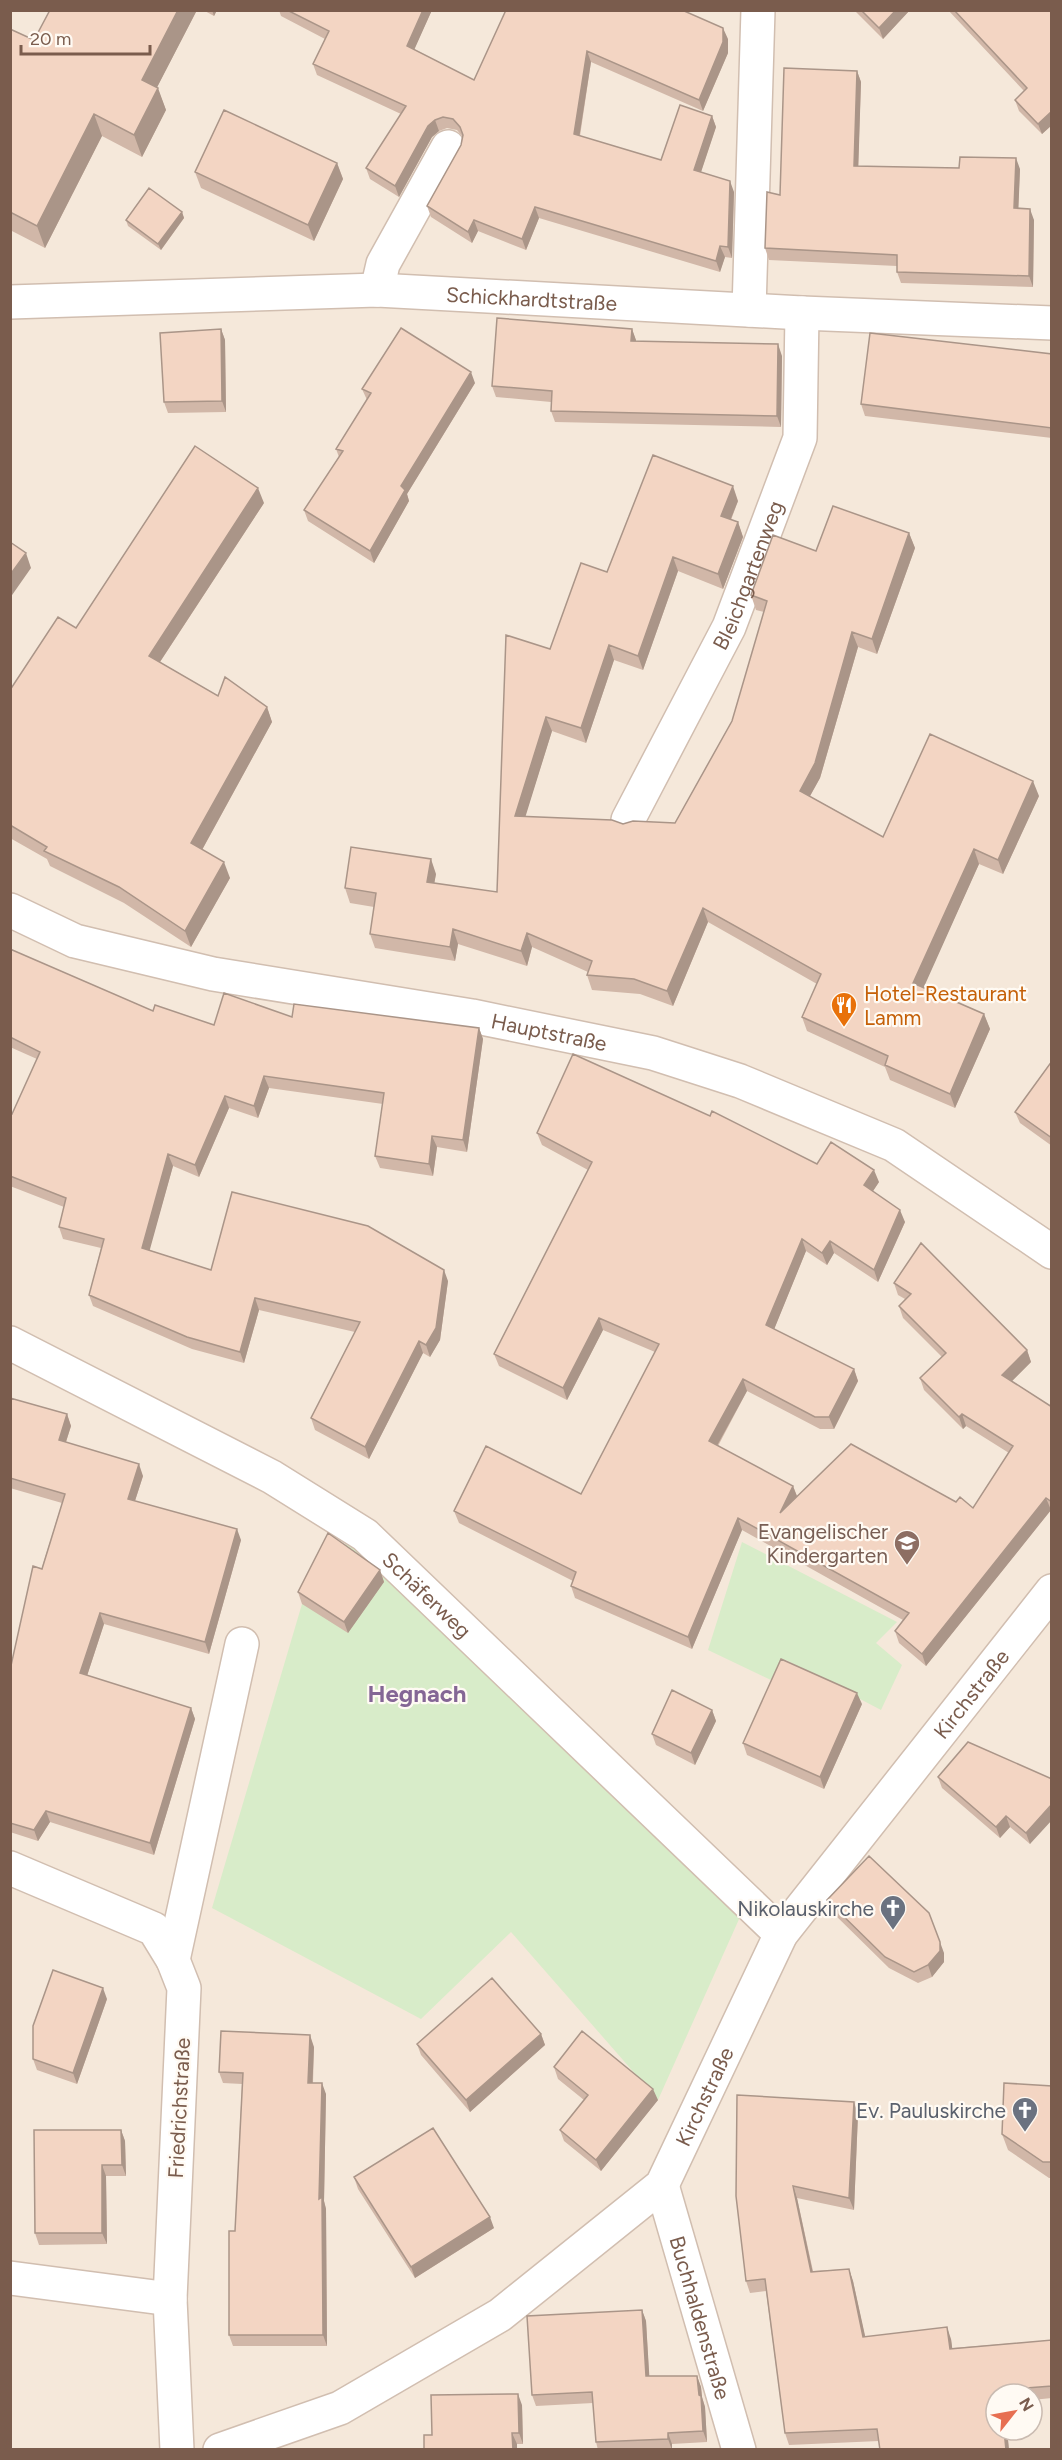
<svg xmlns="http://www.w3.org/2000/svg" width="1062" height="2460" font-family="Figtree,sans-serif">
  <rect width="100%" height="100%" fill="#fdf6ec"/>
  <!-- residential -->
  <path fill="#f5e8da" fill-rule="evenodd" d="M11 11H1051V2449L11 2450ZM996 2394H1032V2430H996Z"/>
  <!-- green -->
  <path fill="#d8ecc9" d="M742 1542 897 1622 876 1643 902 1665 881 1710 786 1660 773 1681 708 1650Z
    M333 1544 367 1545 740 1917 658 2100 511 1932 421 2019 212 1908 302 1604Z"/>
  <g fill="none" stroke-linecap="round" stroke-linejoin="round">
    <!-- minor casing -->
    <g stroke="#d1beb0" stroke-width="36">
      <g id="minor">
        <path d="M377 290 383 264 448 147"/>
        <path id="s1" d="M10 302 377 290 802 313 1052 323"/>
        <path d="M749 310 758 10"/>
        <path id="s2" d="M628 820 729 627 800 438 802 313"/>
        <path id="s3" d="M10 910 75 941 213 974 472 1016 653 1053 740 1081 894 1145 1052 1252"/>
        <path id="s4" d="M10 1343 272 1477 365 1535 781 1934"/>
        <path d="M10 1868 154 1929 173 1960 184 1988 170 2299 177 2450"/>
        <path d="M173 1960 242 1644"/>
        <path id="s5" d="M662 2185 739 2450"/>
        <path d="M10 2278 170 2299"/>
        <path id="s6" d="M220 2450 340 2408 500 2315 662 2185 781 1934 1052 1591"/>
      </g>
    </g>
    <!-- minor -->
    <use href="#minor" stroke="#fff" stroke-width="33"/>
  </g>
  <!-- wall -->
  <path fill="#d1b7a8" d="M50 10H197L157 87 166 110 142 157 102 136 45 248 10 230V29L34 40Z
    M203 10H217L214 16Z
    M279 10H432L414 49 474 80 506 10 728 39V53L703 111 591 62 580 136 661 160 712 116 716 127 701 172 734 192 732 258 725 257 720 272 539 218 526 250 478 231 472 243 431 217 427 206 461 145 462 136 457 130 447 128 439 131 432 137 399 197 370 179 366 168 401 114 317 75 313 64 325 39 281 16Z
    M854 10H910L883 39Z
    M948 10H1052V125L1042 134 1019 111 1015 100 1024 91Z
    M857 71 861 82 858 166 1020 169 1018 208 1034 220 1033 287 901 283 897 272V266L769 260 765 248 780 195Z
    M337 163 343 179 314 241 201 188 195 172Z
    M182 212 184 218 161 250 128 226 126 220Z
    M221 329 225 340 226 412 168 413 164 402Z
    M632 329 636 341 782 356 781 427 555 422 551 411V402L496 397 492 386Z
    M1052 354V438L865 416 861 404Z
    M475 383 407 494 409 501 374 563 308 521 304 510 339 457 336 449 367 400 362 389Z
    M738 501 731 520 738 522 743 537 723 589 678 571 643 670 614 660 586 743 552 731 525 816 623 824 675 823 732 721 764 612 756 610 751 595 816 551 909 533 915 548 877 654 858 647 820 778 810 796 883 837 1039 796 1003 874 979 864 923 987 984 1014 990 1029 955 1108 890 1080 885 1067 807 1031 802 1017 817 984 708 922 673 1006 640 994 592 990 587 975 588 972 532 947 527 966 458 944 455 961 375 948 370 934 374 907 350 903 345 888 436 874 434 883 497 892 550 649 607 572Z
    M264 503 160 662 218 696 267 707 272 722 202 850 230 878 191 947 124 903 50 866 47 859 10 838V690L76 628Z
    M10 949 153 1011 214 1025 292 1017 479 1028 483 1039 467 1152 437 1147 433 1176 380 1168 375 1156 383 1104 269 1088 258 1118 229 1108 199 1177 173 1166 149 1250 211 1270 448 1281 440 1340 430 1357 423 1353 369 1459 315 1430 311 1418 355 1332 259 1310 244 1363 192 1349 93 1306 89 1295 101 1248 63 1239 59 1227 64 1207 10 1186V1113L12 1114 37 1059 10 1047Z
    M1052 1061V1146L1020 1123 1015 1112Z
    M537 1133 817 1164 879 1182 873 1191 905 1222 878 1282 834 1253 827 1265 806 1251 774 1329 854 1369 858 1381 834 1429H820L747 1391 718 1446 793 1486 797 1496 956 1502 973 1508 1009 1453 966 1426 963 1429 924 1390 920 1378 942 1357 903 1318 899 1306 905 1299 898 1295 894 1283 1027 1350 1031 1362 1012 1381 1052 1407V1511L1051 1510 926 1666 899 1643 895 1631 903 1620 742 1530 692 1649 575 1598 571 1586 573 1581 459 1523 454 1511 581 1494 655 1352 603 1330 567 1400 499 1366 494 1354 588 1170 542 1145Z
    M10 1398 67 1414 71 1426 66 1442 143 1476 135 1501 241 1540 209 1654 104 1624 87 1676 191 1708 195 1719 154 1855 50 1822 38 1841 10 1832V1670L62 1503 10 1488Z
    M380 1570 384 1582 348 1633 302 1604 298 1592Z
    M862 1704 824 1789 747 1755 743 1743Z
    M712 1710 716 1721 695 1765 656 1745 652 1734Z
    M938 1777 1052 1779 1030 1844 1010 1827 1000 1838 942 1788Z
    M827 1900 944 1953V1962L932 1977 918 1983 889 1968 831 1911Z
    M107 1999 77 2084 37 2070 33 2059Z
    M541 2034 545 2045 470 2112 421 2055 417 2044Z
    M314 2047 313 2083 326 2094 324 2201 326 2209 327 2346H233L229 2335 235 2231 242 2084 223 2083 219 2072Z
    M554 2067 658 2100 601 2171 564 2141 560 2130 584 2100 558 2079Z
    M1052 2086V2178H1049L1008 2150 1002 2134Z
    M858 2114 854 2210 797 2198 813 2271 849 2269 853 2281 865 2337 951 2339 952 2348 1052 2340V2398L1032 2400V2394H996V2430H1007L1009 2450H880L879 2441 789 2445 785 2433 766 2291 750 2293 746 2281 736 2196Z
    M121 2130 125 2141 126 2176H106L107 2244 39 2245 35 2233Z
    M354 2177 494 2228 415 2278 358 2189Z
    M642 2310 646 2321 649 2376H697L701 2387 702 2397 705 2407 707 2442 672 2444V2450H598L596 2442 593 2403 536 2406 532 2395Z
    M522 2405 523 2444H517L432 2435Z"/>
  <!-- shaded-wall -->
  <path fill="#aa9588" d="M178 10H197L150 101 142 80Z
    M212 10H217L214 16Z
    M423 10H432L411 57 407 46Z
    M896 10H910L883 39 879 28Z
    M723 28 728 39V53L703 111 699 100Z
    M587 51 591 62 578 145 574 134Z
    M857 71 861 82 858 177 854 166Z
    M158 88 166 110 142 157 134 135Z
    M1052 111V125L1042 134 1038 124Z
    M94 114 102 136 45 248 37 226Z
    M712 116 716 127 698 181 694 170Z
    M435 120 439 131 432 137 399 197 395 186 428 126Z
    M1016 158 1020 169 1018 219 1014 208Z
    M337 163 343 179 314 241 308 225Z
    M730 181 734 192 732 258 728 247Z
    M535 207 539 218 526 250 522 239Z
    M1030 209 1034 220 1033 287 1029 276Z
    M182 212 184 218 161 250 158 244Z
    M474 220 478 231 472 243 468 232Z
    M720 246 725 257 720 272 716 261Z
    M221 329 225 340 226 412 222 401Z
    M632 329 636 340 635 353 631 341Z
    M778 344 782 356 781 427 777 416Z
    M471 372 475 383 407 494 409 501 374 563 370 551 401 486Z
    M733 486 738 501 726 531 721 516Z
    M258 488 264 503 154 671 149 656Z
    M738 522 743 537 723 589 718 574Z
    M909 533 915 548 877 654 872 639Z
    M26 553 31 568 10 598V575Z
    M673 557 678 571 643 670 638 656Z
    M852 632 858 647 820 778 805 805 800 791Z
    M609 645 614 660 586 743 581 728Z
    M267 707 272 722 197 859 191 843Z
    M546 717 552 731 521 831 515 816Z
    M1033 781 1039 796 1003 874 998 860Z
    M974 849 979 864 919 998 913 983Z
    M431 859 436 874 432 896 427 882Z
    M224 862 230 878 191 947 185 931Z
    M703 908 708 922 673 1006 667 991Z
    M453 929 458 944 455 961 450 947Z
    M527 933 532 947 527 966 521 951Z
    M984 1014 990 1029 955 1108 950 1094Z
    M479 1028 483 1039 467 1152 463 1140Z
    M264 1076 269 1088 258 1118 254 1106Z
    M225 1096 229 1108 199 1177 195 1165Z
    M432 1136 437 1147 433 1176 429 1164Z
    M168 1154 173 1166 147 1260 142 1248Z
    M874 1170 879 1182 869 1197 864 1185Z
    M900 1210 905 1222 878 1282 874 1270Z
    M802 1239 806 1251 771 1337 766 1325Z
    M830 1241 834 1253 827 1265 822 1253Z
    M444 1270 448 1281 440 1340 430 1357 426 1345Z
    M255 1298 259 1310 244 1363 240 1352Z
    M599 1318 603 1330 567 1400 563 1388Z
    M419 1341 423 1353 369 1459 365 1447Z
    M1027 1350 1031 1362 1006 1387 1002 1375Z
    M854 1369 858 1381 834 1429 829 1417Z
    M743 1379 747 1391 713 1453 709 1441Z
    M67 1414 71 1426 63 1451 59 1440Z
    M962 1414 966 1426 963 1429 959 1417Z
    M139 1464 143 1476 132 1510 128 1499Z
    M793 1486 798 1499 780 1513Z
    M1046 1498 1051 1510 926 1666 922 1654Z
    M738 1518 742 1530 692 1649 688 1637Z
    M237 1529 241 1540 209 1654 205 1642Z
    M380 1570 384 1582 348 1633 344 1622Z
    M100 1613 104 1624 84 1685 80 1673Z
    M857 1693 862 1704 824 1789 820 1777Z
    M191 1708 195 1719 154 1855 150 1843Z
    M712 1710 716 1721 695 1765 691 1753Z
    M1052 1804V1820L1030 1844 1026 1833Z
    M46 1811 50 1822 38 1841 34 1830Z
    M1006 1816 1010 1827 1000 1838 996 1827Z
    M940 1942 944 1953V1962L932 1977 928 1965Z
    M103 1988 107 1999 77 2084 73 2073Z
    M541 2034 545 2045 470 2112 466 2100Z
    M310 2035 314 2047 312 2094 308 2083Z
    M322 2083 326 2094 324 2201 326 2209 327 2346 323 2335 319 2199Z
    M653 2089 658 2100 601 2171 596 2160Z
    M854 2102 858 2114 854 2210 849 2198Z
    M121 2130 125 2141 126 2176 122 2165Z
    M102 2165 106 2176 107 2244 102 2233Z
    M793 2186 797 2198 815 2283 811 2272Z
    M490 2217 494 2228 415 2278 411 2267Z
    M849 2269 853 2281 868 2349 863 2337Z
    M642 2310 646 2321 650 2387 646 2376Z
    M947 2327 951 2339 954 2361 950 2349Z
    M697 2376 701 2387 702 2397 705 2407 707 2442 703 2431Z
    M518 2394 522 2405 523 2444 519 2433Z
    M1004 2430H1007L1009 2450H1006Z
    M512 2433 517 2444V2450H513Z
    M668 2433 672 2444V2450L668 2439Z"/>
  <!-- building -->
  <path fill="#f3d5c3" stroke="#aa9588" stroke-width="1.5" d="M50 10H178L142 80 158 88 134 135 94 114 37 226 10 212V29L34 40Z
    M287 10H423L407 46 474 80 506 10H682L723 28V42L699 100 587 51 574 134 661 160 680 105 712 116 694 170 730 181 728 247 720 246 716 261 535 207 522 239 474 220 468 232 427 206 461 145 463 135 460 127 453 119 443 117 435 120 428 126 395 186 366 168 406 106 313 64 329 31Z
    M861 10H896L879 28Z
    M954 10H1052V111L1038 124 1015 100 1027 88Z
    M784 68 857 71 854 166 959 168 960 157 1016 158 1014 208 1030 209 1029 276 897 272V255L765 248 767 192 780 195Z
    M224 110 337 163 308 225 195 172Z
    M149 188 182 212 158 244 126 220Z
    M497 318 632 329 631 341 778 344 777 416 551 411 552 391 492 386Z
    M401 328 471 372 401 486 405 490 370 551 304 510 343 451 336 449 371 393 362 389Z
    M221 329 222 401 164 402 160 333Z
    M870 333 1052 354V428L861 404Z
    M195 446 258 488 149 656 218 696 225 677 267 707 191 843 224 862 185 931 119 887 44 851 47 847 10 825V690L58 617 76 628Z
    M653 455 733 486 721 516 738 522 718 574 673 557 638 656 609 645 581 728 546 717 515 816 612 820 623 824 633 821 675 823 732 721 767 601 751 595 773 535 816 551 833 506 909 533 872 639 852 632 815 763 800 791 883 837 930 734 1033 781 998 860 974 849 913 983 984 1014 950 1094 885 1065 888 1056 802 1017 821 974 703 908 667 991 634 979 587 975 592 961 527 933 521 951 453 929 450 947 370 934 376 893 345 888 351 847 431 859 427 882 497 892 506 635 550 649 581 563 607 572Z
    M10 542 26 553 10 575Z
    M10 949 153 1011 155 1005 214 1025 224 993 292 1017 294 1004 479 1028 463 1140 432 1136 429 1164 375 1156 384 1093 264 1076 254 1106 225 1096 195 1165 168 1154 142 1248 211 1270 232 1192 368 1226 444 1270 436 1328 426 1345 419 1341 365 1447 311 1418 360 1322 255 1298 240 1352 187 1337 89 1295 104 1239 59 1227 66 1198 10 1176V1113L12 1114 40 1052 10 1037Z
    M573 1054 710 1116 712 1111 817 1164 831 1142 874 1170 864 1185 900 1210 874 1270 830 1241 822 1253 802 1239 766 1325 854 1369 829 1417H815L743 1379 709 1441 793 1486 780 1513 851 1444 956 1502 960 1497 973 1508 1013 1446 962 1414 959 1417 920 1378 946 1353 899 1306 911 1294 894 1283 921 1243 1027 1350 1002 1375 1052 1407V1502L1046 1498 922 1654 895 1631 909 1613 738 1518 688 1637 571 1586 576 1572 454 1511 486 1446 581 1494 659 1344 599 1318 563 1388 494 1354 592 1162 537 1133Z
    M1052 1061V1138L1015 1112Z
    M10 1398 67 1414 59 1440 139 1464 128 1499 237 1529 205 1642 100 1613 80 1673 191 1708 150 1843 46 1811 34 1830 10 1823V1670L33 1566 42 1569 65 1494 10 1478Z
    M328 1533 380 1570 344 1622 298 1592Z
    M781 1659 857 1693 820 1777 743 1743Z
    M672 1690 712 1710 691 1753 652 1734Z
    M968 1742 1052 1779V1804L1026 1833 1006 1816 996 1827 938 1777Z
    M869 1856 929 1913 940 1942V1951L928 1965 914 1972 885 1957 827 1900Z
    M53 1970 103 1988 73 2073 33 2059V2026Z
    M492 1978 541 2034 466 2100 417 2044Z
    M221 2031 310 2035 308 2083H322L319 2199 322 2197 323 2335H229V2231H235L243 2073 219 2072Z
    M582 2031 653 2089 596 2160 560 2130 588 2095 554 2067Z
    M1004 2083 1052 2086V2162H1043L1002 2134Z
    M737 2095 854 2102 849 2198 793 2186 811 2272 849 2269 863 2337 947 2327 950 2349 1052 2340V2386L1000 2390V2394H996V2430H1004L1006 2450H880L877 2429 785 2433 765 2279 746 2281 736 2196Z
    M433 2128 490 2217 411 2267 354 2177Z
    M34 2130H121L122 2165H102V2233H35Z
    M642 2310 646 2376H697L699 2395 701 2396 703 2431 668 2433V2439L596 2442 592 2392 532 2395 527 2316Z
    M518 2394 519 2433H512L513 2450H424V2435H432L431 2395Z"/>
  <!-- icons -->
  <defs>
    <g id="restaurant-pin" transform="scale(1.35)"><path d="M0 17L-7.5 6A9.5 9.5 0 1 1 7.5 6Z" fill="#e8710a" stroke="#fffaf3"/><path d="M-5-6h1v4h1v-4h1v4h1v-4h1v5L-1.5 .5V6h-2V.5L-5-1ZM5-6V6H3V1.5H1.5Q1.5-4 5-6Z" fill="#fff"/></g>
    <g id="school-pin" transform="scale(1.35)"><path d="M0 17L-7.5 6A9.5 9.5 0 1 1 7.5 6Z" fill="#8d6e63" stroke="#fffaf3"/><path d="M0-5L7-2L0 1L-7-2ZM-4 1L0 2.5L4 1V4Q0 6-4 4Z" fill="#fff"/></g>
    <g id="church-pin" transform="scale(1.35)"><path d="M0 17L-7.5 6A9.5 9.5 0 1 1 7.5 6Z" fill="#6b7280" stroke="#fffaf3"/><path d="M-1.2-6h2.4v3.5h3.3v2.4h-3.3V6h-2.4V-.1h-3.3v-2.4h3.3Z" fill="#fff"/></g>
  </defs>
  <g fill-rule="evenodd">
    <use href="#restaurant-pin" x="844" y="1005"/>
    <use href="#school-pin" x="907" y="1543"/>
    <use href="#church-pin" x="893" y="1908"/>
    <use href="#church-pin" x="1025" y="2110"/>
  </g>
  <g text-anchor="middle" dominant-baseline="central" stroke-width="4.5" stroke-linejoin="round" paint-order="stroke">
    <!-- street labels -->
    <g font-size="21" fill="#7a5c4d" stroke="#fffaf3">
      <text stroke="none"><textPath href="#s1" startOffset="522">Schickhardtstraße</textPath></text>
      <text stroke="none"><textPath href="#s2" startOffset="273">Bleichgartenweg</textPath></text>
      <text stroke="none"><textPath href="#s3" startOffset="555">Hauptstraße</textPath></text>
      <text stroke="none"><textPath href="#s4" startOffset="490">Schäferweg</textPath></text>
      <text stroke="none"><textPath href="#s6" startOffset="1104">Kirchstraße</textPath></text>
      <text stroke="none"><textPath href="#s6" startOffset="618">Kirchstraße</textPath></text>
      <text transform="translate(179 2108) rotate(-87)">Friedrichstraße</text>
      <text stroke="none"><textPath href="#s5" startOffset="138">Buchhaldenstraße</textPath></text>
    </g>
    <!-- food labels -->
    <g font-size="21" fill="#c56008" stroke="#fffaf3" text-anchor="start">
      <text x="864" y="993">Hotel-Restaurant<tspan x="864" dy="24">Lamm</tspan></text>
    </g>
    <!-- education labels -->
    <g font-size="21" fill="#785e54" stroke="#fffaf3" text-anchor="end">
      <text x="888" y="1531">Evangelischer<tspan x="888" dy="24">Kindergarten</tspan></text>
    </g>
    <!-- worship labels -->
    <g font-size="21" fill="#5b616d" stroke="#fffaf3" text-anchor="end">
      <text x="874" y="1908">Nikolauskirche</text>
      <text x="1006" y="2110">Ev. Pauluskirche</text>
    </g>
    <!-- quarter labels -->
    <g font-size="24" font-weight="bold" fill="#846695" stroke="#fffaf3">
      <text x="417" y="1693">Hegnach</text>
    </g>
  </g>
  <!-- border -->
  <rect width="1062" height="2460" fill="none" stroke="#7a5c4d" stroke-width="24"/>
  <!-- north arrow -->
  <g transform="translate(1014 2412) rotate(59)"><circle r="28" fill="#fffaf3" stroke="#cabbb1" stroke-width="1.5"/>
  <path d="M0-4.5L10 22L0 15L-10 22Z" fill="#e76f51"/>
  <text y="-9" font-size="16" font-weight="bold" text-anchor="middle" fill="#7a5c4d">N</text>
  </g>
  <!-- scale -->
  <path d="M21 45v9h129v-9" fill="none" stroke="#7a5c4d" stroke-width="3"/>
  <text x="30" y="45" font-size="18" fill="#7a5c4d" stroke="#fffaf3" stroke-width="4.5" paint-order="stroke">20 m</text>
</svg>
